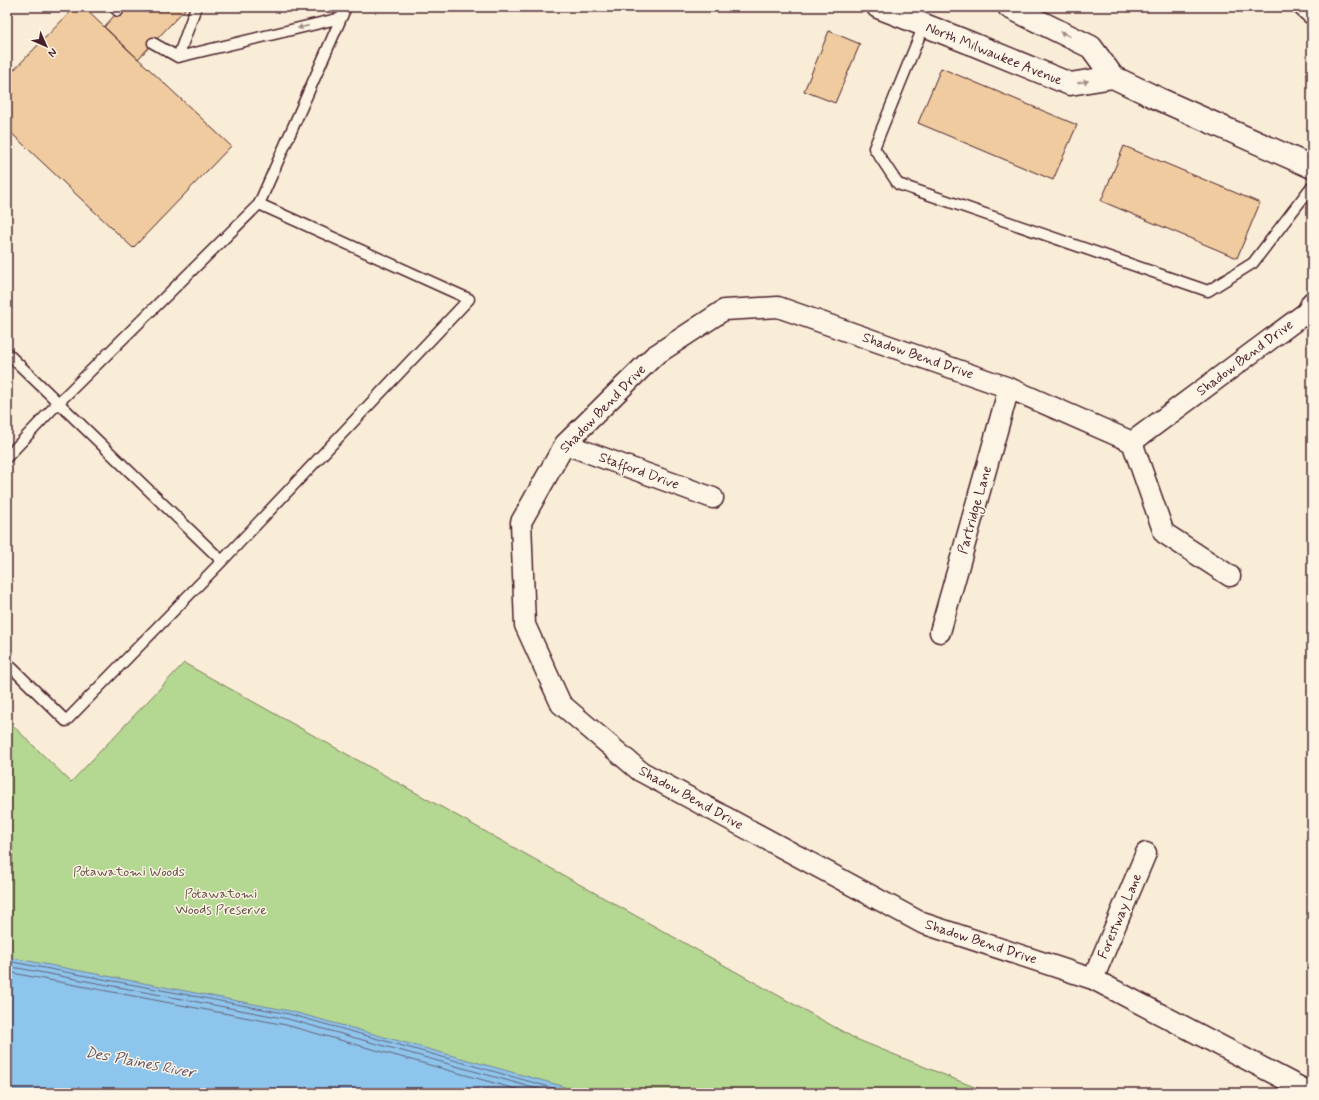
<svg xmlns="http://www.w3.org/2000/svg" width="1319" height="1100" font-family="Mynerve,sans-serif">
  <rect width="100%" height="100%" fill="#f9edd7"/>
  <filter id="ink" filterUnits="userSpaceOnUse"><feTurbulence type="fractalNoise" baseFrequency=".025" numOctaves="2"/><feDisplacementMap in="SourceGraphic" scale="8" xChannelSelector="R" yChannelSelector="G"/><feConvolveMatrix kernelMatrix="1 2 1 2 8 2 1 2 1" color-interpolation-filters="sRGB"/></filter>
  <g filter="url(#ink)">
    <!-- green -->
    <path fill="#b4d791" stroke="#7f7b5e" d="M184 663 856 1039 989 1093H7V720L71 782Z"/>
    <!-- water -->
    <path fill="#8ec5ec" stroke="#73839f" d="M7 957 290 1011 562 1086 572 1093H7Z"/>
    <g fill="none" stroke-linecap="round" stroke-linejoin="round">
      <!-- shore -->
      <path stroke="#656178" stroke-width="1" d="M7 961 289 1014 560 1090 565 1093
        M7 966 288 1019 552 1093
        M7 972 286 1025 530 1093"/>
    </g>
    <!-- building -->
    <path fill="#efcb9f" stroke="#4a1f2b" d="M75 7H83L231 146 133 248 7 129V77Z
      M122 7H187L138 59 104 27Z
      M829 31 860 44 835 103 804 91Z
      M941 68 1077 125 1053 180 918 123Z
      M1124 146 1260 203 1237 258 1101 201Z"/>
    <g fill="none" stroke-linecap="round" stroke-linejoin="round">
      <!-- lane casing -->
      <g stroke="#4a1f2b" stroke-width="13">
        <path id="lane" d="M114 7 118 11
          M924 25 874 148 898 184 1208 291 1253 263 1312 186
          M153 43 178 57 341 18
          M178 57 196 7
          M7 353 222 561
          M7 457 58 403 259 204 346 7
          M7 663 66 721 222 561 469 299 259 204"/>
      </g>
      <!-- street casing -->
      <g stroke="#4a1f2b" stroke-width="23">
        <path id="street" d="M1304 7 1312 14
          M1132 442 1164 533 1230 576
          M565 444 713 498
          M940 632 1009 388
          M1093 979 1146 853
          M1311 1093 1093 979 922 923 640 771 561 704 525 625 521 522 565 444 654 356 724 310 778 307 1009 388 1132 442 1307 312 1312 302"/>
      </g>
      <!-- primary casing -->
      <g stroke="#4a1f2b" stroke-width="25">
        <path id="primary" d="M878 7 965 41 1070 84 1113 77
          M1009 7 1091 47 1113 77 1159 99 1312 167"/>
      </g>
      <!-- lane -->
      <use href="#lane" stroke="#fcf5e5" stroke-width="10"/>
      <!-- street -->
      <use href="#street" stroke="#fcf5e5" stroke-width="20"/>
      <!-- primary -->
      <use href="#primary" stroke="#fcf5e5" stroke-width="22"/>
    </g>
    <!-- one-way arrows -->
    <defs><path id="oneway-solid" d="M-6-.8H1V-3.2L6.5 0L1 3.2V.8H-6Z"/></defs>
    <g fill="#a38a88">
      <use href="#oneway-solid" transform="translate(303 27) rotate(167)"/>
      <use href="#oneway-solid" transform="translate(1065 34) rotate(-154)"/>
      <use href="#oneway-solid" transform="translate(1083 82) rotate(-10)"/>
    </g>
  </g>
  <g text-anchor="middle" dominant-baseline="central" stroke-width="3" stroke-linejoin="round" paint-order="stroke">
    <!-- street labels -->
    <g font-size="14" fill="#4a1f2b" stroke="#fcf5e5">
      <text transform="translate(994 54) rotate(22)">North Milwaukee Avenue</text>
      <text transform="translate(918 356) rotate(19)">Shadow Bend Drive</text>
      <text transform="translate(1245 358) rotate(-37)">Shadow Bend Drive</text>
      <text transform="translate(603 409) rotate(-46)">Shadow Bend Drive</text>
      <text transform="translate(639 471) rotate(20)">Stafford Drive</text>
      <text transform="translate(975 510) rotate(-74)">Partridge Lane</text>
      <text transform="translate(691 798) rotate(29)">Shadow Bend Drive</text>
      <text transform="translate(1120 916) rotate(-67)">Forestway Lane</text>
      <text transform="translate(981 942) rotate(18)">Shadow Bend Drive</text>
    </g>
    <!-- park labels -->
    <g font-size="14" fill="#644d44" stroke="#fcf5e5">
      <text x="129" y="872">Potawatomi Woods</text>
      <text x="221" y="894">Potawatomi<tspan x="221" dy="16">Woods Preserve</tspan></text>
    </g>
    <!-- water labels -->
    <g font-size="15" font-style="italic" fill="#5e5165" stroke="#fcf5e5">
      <text transform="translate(140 1063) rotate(11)">Des Plaines River</text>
    </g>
  </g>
  <!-- margin -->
  <rect width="1319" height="1100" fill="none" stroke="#fcf5e5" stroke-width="24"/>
  <rect x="12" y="12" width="1295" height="1076" fill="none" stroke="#4a1f2b" stroke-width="1.5" filter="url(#ink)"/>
  <!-- north arrow -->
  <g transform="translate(46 46) rotate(135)" stroke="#fcf5e5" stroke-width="3" paint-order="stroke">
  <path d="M0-3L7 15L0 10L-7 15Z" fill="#4a1f2b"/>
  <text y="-6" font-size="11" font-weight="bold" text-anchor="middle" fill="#4a1f2b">N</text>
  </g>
</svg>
